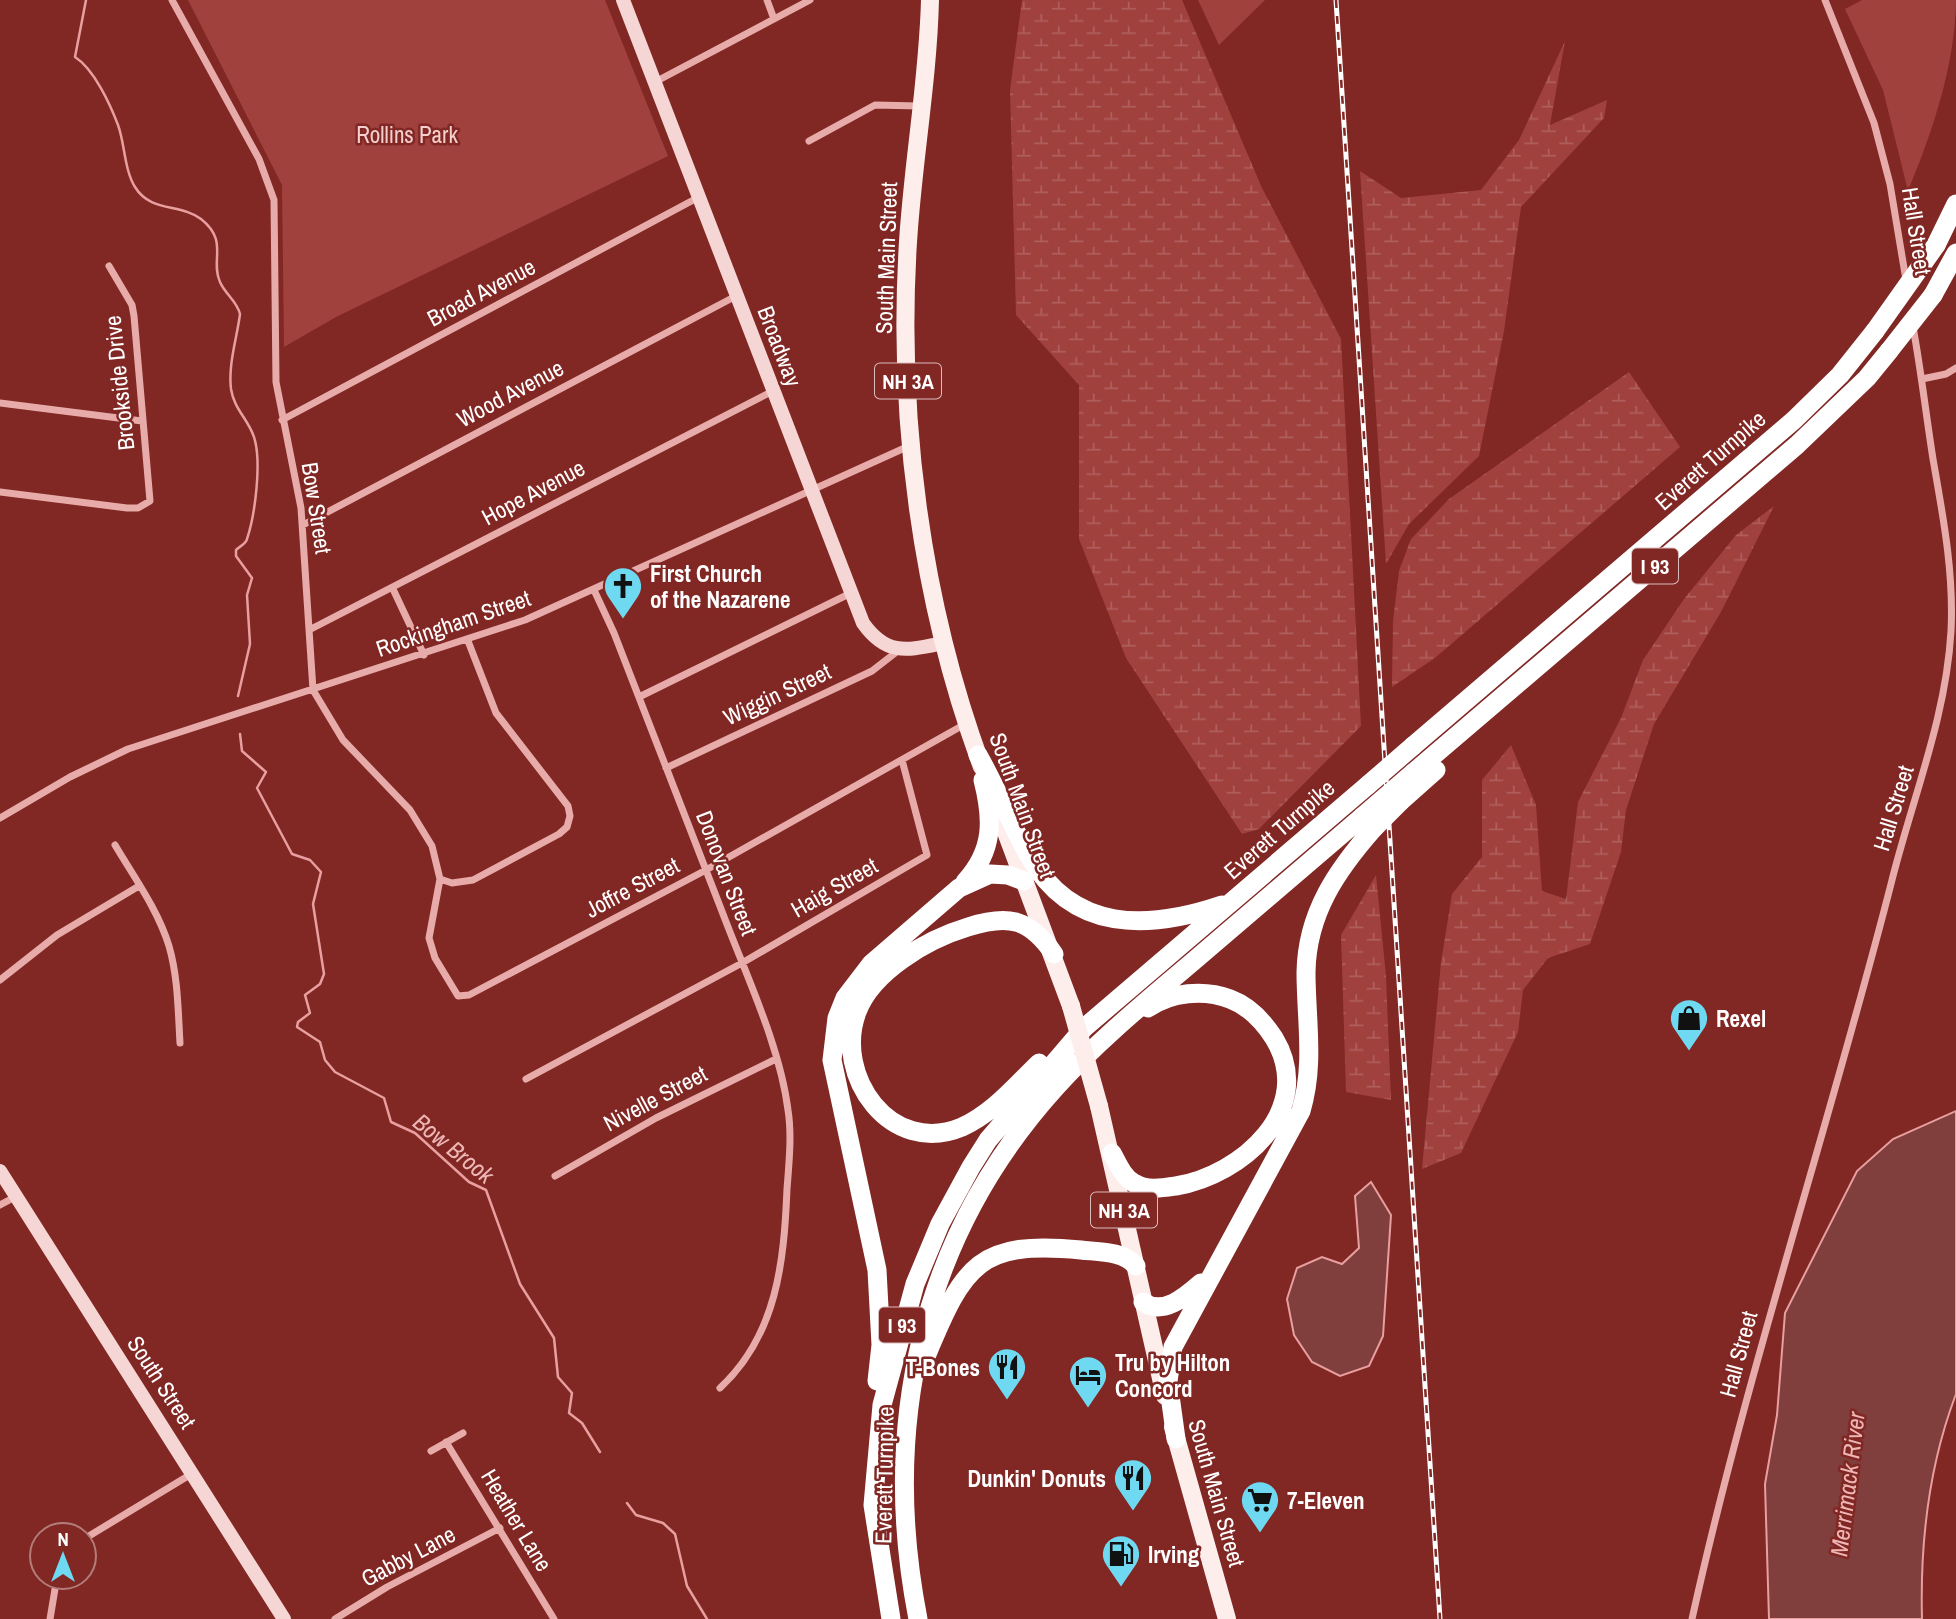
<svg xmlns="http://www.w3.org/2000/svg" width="1956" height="1619" font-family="'Archivo Narrow',sans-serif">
  <defs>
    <pattern id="wetland-marsh" width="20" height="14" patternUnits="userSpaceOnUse" patternTransform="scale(1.75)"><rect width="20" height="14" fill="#a1413e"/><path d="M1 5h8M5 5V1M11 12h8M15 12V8" fill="none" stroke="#af5e5b"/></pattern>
  </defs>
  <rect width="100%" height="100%" fill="#812724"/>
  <!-- green -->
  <path fill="#a1413e" d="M188 0H605L668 156 336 317 284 347 282 185Z
    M1198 0H1265L1219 45Z
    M1862 0H1956C1955 66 1933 130 1908 191L1883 90 1845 9Z"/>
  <!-- wetland -->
  <path fill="url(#wetland-marsh)" d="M1022 0H1182L1262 188 1341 339 1361 726 1259 829 1242 834 1126 658 1079 539V385L1016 315 1010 90Z
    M1565 41 1550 125 1607 100 1604 118 1521 207 1504 331 1479 456 1409 524 1386 564 1360 171 1401 198 1481 190 1519 140Z
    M1629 372 1680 447 1435 658 1392 687 1393 621 1399 571 1411 539 1449 499Z
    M1774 506 1721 612 1654 724 1626 810 1621 852 1590 944 1548 958 1523 990 1518 1032 1461 1153 1422 1169 1441 962 1452 894 1482 857V780L1511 745 1536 805 1542 891 1566 899 1578 802 1621 718 1643 660 1684 599 1736 535Z
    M1376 875 1386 976 1391 1100 1346 1092 1341 935Z"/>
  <!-- water -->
  <path fill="#803e3c" stroke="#e89f9f" stroke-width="2" d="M1956 1111V1394C1929 1465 1920 1543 1922 1619H1769L1765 1484 1777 1415 1785 1313 1857 1171 1893 1139Z
    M1371 1182 1391 1215 1383 1336 1369 1366 1340 1376 1312 1362 1294 1335 1287 1299 1297 1268 1322 1257 1342 1264 1359 1248 1355 1196Z"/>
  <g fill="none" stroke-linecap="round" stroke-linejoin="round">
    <!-- stream -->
    <path stroke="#e89f9f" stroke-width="2.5" d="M86 0 75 57C94 69 110 104 118 125 125 144 124 169 135 187 151 213 180 203 201 219 229 241 210 260 220 282 225 294 237 301 240 314 237 338 228 364 231 389 234 409 248 419 254 437 262 462 255 515 247 539 246 544 240 546 236 550V556L252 578 247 595 250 644 238 696
      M240 734 242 751 266 772 257 788 292 854 310 860 321 872 313 904 324 974 320 984 305 995 310 1013 298 1022 297 1027 320 1042 325 1060 335 1072 384 1098 391 1122 415 1133 469 1182 486 1190 520 1284 554 1338 558 1377 572 1393 569 1413 582 1423 600 1452
      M627 1503 636 1515 663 1523 675 1534 687 1586 707 1619"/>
    <!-- street -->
    <path stroke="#e7acaa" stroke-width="7" d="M172 0 259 159 274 200 276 382 301 508 313 690 343 740 410 810 432 846 440 879 429 938 435 958 458 996 469 995 706 870 967 723
      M767 0 774 19
      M1825 0 1874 123 1890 184 1906 280
      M655 82 810 0
      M809 141 875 105 920 106
      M1922 379 1946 374 1956 368
      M0 403 142 421
      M282 420 699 197
      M0 492 127 508H138L150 501 134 316 132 305 109 266
      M303 525 736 296
      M393 589 424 655
      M594 590 614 633C651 727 686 821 723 914 746 975 780 1046 788 1110 792 1135 789 1163 787 1189 784 1262 777 1335 720 1388
      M311 629 773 391
      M639 697 851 593
      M666 768 872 671 899 650
      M0 818 70 777 128 749 525 620 909 446
      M115 845C134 877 158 910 169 946 178 977 178 1010 180 1043
      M440 879 452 883 473 880 559 834 567 827 570 816 568 806 496 713 468 641
      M0 980 57 935 139 886
      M526 1079 742 963 927 855 902 760
      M555 1176 656 1118 776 1059
      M0 1205 15 1197
      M446 1442 554 1619
      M431 1451 463 1433
      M84 1539 193 1473
      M50 1619 57 1577
      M335 1619 387 1587 500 1528
      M1692 1619C1747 1371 1828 1130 1891 884 1912 799 1946 719 1951 631 1954 573 1943 516 1933 459 1926 415 1921 370 1913 327"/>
    <!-- secondary -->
    <path stroke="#f6d6d4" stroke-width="14" d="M623 0 863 623C887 657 908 650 944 643
      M0 1171 284 1619"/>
    <!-- primary -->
    <path stroke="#fdeeec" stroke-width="18" d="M930 0C928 81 913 161 908 242 897 418 921 602 982 767
      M1000 816 1071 1006
      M1099 1106 1165 1396
      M1173 1427 1227 1619"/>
    <!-- highway -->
    <path stroke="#fff" stroke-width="19" d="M1936 245 1956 204
      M1933 295 1956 253
      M1413 746 1794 420 1840 375 1875 331
      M978 755C997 788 1010 823 1029 856 1073 933 1148 930 1222 905
      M1413 773 1797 445 1867 378 1889 351
      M1400 802 1436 770
      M965 882C994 850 993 820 983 780
      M1039 1063C1015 1086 993 1113 962 1127 891 1157 833 1076 857 1012 872 971 928 939 968 927 1009 914 1030 919 1054 954
      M1112 1153C1118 1164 1123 1177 1134 1183 1146 1191 1163 1188 1176 1186 1242 1175 1317 1109 1274 1038 1263 1021 1249 1006 1230 999 1204 989 1171 992 1148 1008
      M1143 1302C1163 1316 1185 1297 1201 1283
      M927 1354C964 1265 979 1240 1081 1250 1099 1252 1124 1251 1136 1266
      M877 1381 881 1345 877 1270 832 1060 837 1018 845 998 871 964 959 888 990 874 1008 875 1024 881
      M1176 1439 1168 1381 1173 1347 1301 1111C1315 1064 1306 1020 1306 972 1307 913 1337 870 1374 828
      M891 1619 873 1505 882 1405 915 1284 940 1224 971 1167 988 1140 1084 1028 1368 785
      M918 1619C880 1425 921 1236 1056 1087 1097 1042 1143 1004 1189 965 1246 916 1304 867 1362 817"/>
    <!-- rail casing -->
    <g stroke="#fff" stroke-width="5">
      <path id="rail" d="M1336 0 1440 1619"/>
    </g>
    <!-- rail -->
    <use href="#rail" stroke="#812724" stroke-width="2.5" stroke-dasharray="8" stroke-linecap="butt"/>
    <!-- primary-bridge -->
    <path stroke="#fdeeec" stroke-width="18" d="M1071 1006 1099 1106"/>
    <!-- highway-bridge -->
    <path stroke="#fff" stroke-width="19" d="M1875 331 1936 245
      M1889 351 1933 295
      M1368 785 1413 746
      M1362 817 1413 773
      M1374 828 1400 802"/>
  </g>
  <!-- icons -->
  <defs>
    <g id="church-pin" transform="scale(2.0125)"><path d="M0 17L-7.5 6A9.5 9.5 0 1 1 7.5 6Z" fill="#6ed9f1" stroke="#812724"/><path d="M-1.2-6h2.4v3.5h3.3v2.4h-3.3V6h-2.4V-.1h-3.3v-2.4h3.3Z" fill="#111"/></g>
    <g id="shop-pin" transform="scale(2.0125)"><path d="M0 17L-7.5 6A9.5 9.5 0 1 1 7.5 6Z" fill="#6ed9f1" stroke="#812724"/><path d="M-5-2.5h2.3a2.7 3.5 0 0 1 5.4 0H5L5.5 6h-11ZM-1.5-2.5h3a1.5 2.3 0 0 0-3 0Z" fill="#111"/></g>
    <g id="restaurant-pin" transform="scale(2.0125)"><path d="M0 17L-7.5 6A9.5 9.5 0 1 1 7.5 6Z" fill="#6ed9f1" stroke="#812724"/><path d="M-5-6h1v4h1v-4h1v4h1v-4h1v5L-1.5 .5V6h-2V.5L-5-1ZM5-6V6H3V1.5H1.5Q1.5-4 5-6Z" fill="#111"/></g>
    <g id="hotel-pin" transform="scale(2.0125)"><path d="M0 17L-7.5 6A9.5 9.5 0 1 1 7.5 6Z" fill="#6ed9f1" stroke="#812724"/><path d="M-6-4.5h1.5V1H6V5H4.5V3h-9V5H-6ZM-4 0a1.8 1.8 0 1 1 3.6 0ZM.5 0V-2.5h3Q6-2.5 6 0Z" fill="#111"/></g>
    <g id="supermarket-pin" transform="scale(2.0125)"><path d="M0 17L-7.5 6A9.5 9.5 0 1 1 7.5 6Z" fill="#6ed9f1" stroke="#812724"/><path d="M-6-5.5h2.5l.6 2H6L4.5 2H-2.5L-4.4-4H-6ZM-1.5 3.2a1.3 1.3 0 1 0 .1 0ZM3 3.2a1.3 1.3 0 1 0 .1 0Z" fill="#111"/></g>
    <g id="fuel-pin" transform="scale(2.0125)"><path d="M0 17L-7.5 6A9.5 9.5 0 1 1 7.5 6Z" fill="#6ed9f1" stroke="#812724"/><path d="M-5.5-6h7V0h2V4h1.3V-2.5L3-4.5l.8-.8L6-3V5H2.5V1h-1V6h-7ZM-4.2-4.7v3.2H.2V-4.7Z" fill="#111"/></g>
  </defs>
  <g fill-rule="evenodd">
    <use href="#church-pin" x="623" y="586"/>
    <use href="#shop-pin" x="1689" y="1018"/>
    <use href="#restaurant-pin" x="1007" y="1367"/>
    <use href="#hotel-pin" x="1088" y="1375"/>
    <use href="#restaurant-pin" x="1133" y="1478"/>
    <use href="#supermarket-pin" x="1260" y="1500"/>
    <use href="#fuel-pin" x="1121" y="1554"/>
  </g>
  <g text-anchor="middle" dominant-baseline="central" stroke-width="5" stroke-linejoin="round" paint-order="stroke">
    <!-- shield labels -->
    <g fill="#812724" stroke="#d9bebd" stroke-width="2">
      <rect x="875" y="363.5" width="66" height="35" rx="5"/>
      <rect x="1632" y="548.5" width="46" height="35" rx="5"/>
      <rect x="1091" y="1192.5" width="66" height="35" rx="5"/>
      <rect x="879" y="1307.5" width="46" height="35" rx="5"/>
    </g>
    <g font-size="21" font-weight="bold" fill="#fff">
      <text x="908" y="381">NH 3A</text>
      <text x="1655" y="566">I 93</text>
      <text x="1124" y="1210">NH 3A</text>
      <text x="902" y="1325">I 93</text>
    </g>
    <!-- park labels -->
    <g font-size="23" fill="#f5cfce" stroke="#812724">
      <text x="407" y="134">Rollins Park</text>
    </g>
    <!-- street labels -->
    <g font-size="23" fill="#fff" stroke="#812724">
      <text transform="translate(1917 231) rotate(81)">Hall Street</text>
      <text transform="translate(886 258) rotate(-88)">South Main Street</text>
      <text transform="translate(481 292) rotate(-28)">Broad Avenue</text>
      <text transform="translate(780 346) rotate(69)">Broadway</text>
      <text transform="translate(119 383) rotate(-96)">Brookside Drive</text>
      <text transform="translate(510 393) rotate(-28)">Wood Avenue</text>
      <text transform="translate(1710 460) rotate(-41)">Everett Turnpike</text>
      <text transform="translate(533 492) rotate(-28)">Hope Avenue</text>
      <text transform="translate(317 508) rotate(81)">Bow Street</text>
      <text transform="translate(453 623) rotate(-19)">Rockingham Street</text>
      <text transform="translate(777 694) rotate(-25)">Wiggin Street</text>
      <text transform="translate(1023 805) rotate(70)">South Main Street</text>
      <text transform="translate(1893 808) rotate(-73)">Hall Street</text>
      <text transform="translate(1279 829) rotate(-41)">Everett Turnpike</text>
      <text transform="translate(727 873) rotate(69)">Donovan Street</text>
      <text transform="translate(632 887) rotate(-28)">Joffre Street</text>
      <text transform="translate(834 887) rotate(-30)">Haig Street</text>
      <text transform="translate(655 1098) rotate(-28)">Nivelle Street</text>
      <text transform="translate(1738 1354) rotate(-75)">Hall Street</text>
      <text transform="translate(162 1382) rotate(57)">South Street</text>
      <text transform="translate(884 1475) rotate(-89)">Everett Turnpike</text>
      <text transform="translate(1217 1493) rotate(74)">South Main Street</text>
      <text transform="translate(517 1520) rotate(59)">Heather Lane</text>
      <text transform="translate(408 1556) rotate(-28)">Gabby Lane</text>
    </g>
    <!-- poi labels -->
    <g font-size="23" font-weight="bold" fill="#fff" stroke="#812724" text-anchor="start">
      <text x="650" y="573">First Church<tspan x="650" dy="26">of the Nazarene</tspan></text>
      <text x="1716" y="1018">Rexel</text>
      <text x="1115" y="1362">Tru by Hilton<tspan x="1115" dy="26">Concord</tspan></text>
      <text x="980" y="1367" text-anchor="end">T-Bones</text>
      <text x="1106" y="1478" text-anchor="end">Dunkin' Donuts</text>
      <text x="1287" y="1500">7-Eleven</text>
      <text x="1148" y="1554">Irving</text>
    </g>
    <!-- water labels -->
    <g font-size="24" font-style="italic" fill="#eeb7b6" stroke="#812724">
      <text transform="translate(454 1148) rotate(39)">Bow Brook</text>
      <text transform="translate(1847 1484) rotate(-83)">Merrimack River</text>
    </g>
  </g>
  <!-- north arrow -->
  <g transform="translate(63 1556)"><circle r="33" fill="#812724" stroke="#b37d7c" stroke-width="2"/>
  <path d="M0-5L12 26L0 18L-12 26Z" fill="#6ed9f1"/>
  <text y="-10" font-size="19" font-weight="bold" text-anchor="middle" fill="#ffffff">N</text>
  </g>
</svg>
